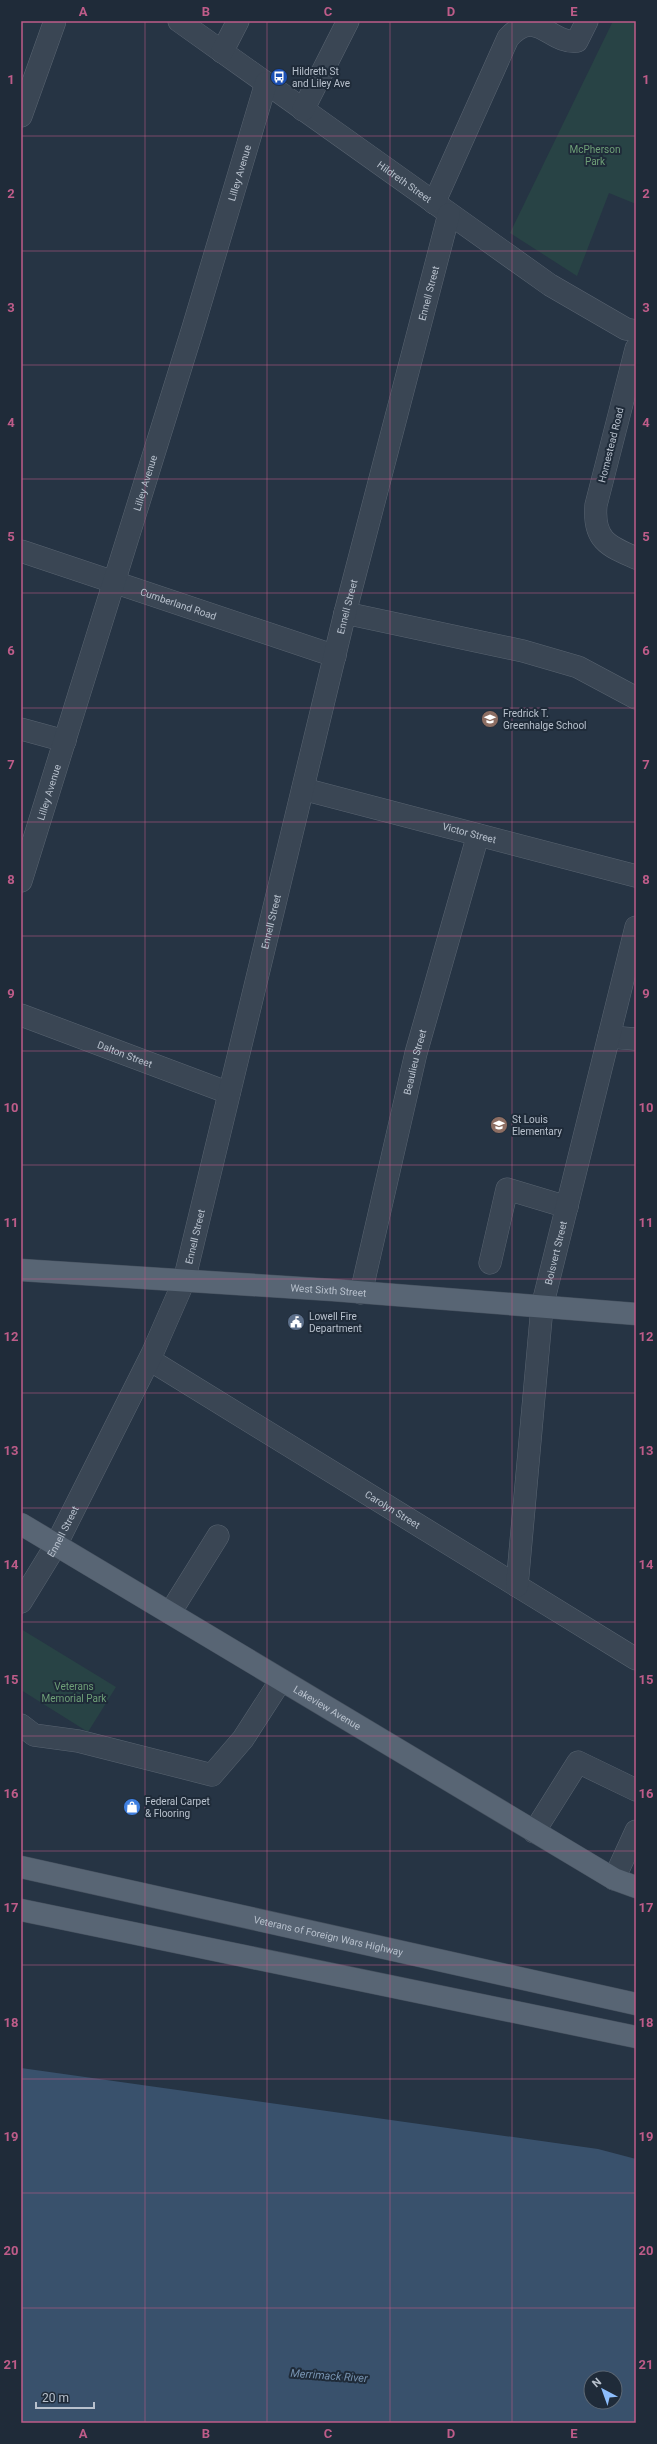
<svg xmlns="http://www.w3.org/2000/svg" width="657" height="2444" font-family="Roboto,sans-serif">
  <rect width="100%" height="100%" fill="#263444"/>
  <!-- green -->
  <path fill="#284345" d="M613 21H636V204L609 193 577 276 510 233Z
    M21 1629 116 1687 88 1732 21 1690Z"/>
  <!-- water -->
  <path fill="#39516c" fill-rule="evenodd" d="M21 2068 598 2149 636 2159V2423H21ZM591 2378H615V2402H591Z"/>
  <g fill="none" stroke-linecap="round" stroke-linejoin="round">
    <!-- minor casing -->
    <g stroke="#596471" stroke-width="23">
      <g id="minor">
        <path id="s1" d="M179 21 550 285 626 329 636 331"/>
        <path d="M222 52 238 21"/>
        <path d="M303 110 348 21"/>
        <path d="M21 116 55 21"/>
        <path d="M434 203 508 38C537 6 550 45 577 41L587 21"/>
        <path d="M636 349 596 505C593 539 607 546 636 558"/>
        <path id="s2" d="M21 551 335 656"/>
        <path d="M345 613 523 651 578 667 636 698"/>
        <path d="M21 729 65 741"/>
        <path id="s3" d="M303 789 636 876"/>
        <path id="s4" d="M21 881 193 328 266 83"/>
        <path id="s5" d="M21 1015 229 1093"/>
        <path d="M609 1037 636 1039"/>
        <path d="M490 1263 507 1189 567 1207"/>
        <path id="s6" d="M361 1293 416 1053 478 835"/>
        <path id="s7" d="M150 1360 636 1659"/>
        <path id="s8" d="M517 1586 542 1307 636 927"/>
        <path id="s9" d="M21 1602 56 1545 152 1354 184 1281 345 613 449 214"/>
        <path d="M170 1613 218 1536"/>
        <path d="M21 1725 34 1735 78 1741 212 1775 243 1739 281 1680"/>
        <path d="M534 1832 578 1762 636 1790"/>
        <path d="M614 1879 636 1831"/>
      </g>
    </g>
    <!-- major casing -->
    <g stroke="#444f5d" stroke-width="23">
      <g id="major">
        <path id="s10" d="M21 1270 332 1290 636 1314"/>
        <path id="s11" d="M21 1524 614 1879 636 1887"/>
        <path id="s12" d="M21 1867 636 2004"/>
        <path d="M21 1910 636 2037"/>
      </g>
    </g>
    <!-- minor -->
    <use href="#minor" stroke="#3a4654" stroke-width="22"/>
    <!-- major -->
    <use href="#major" stroke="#586574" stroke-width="22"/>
  </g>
  <!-- grid -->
  <path fill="none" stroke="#be5c89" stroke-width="1" stroke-opacity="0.55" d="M145 21V2423M267 21V2423M390 21V2423M512 21V2423M21 136H636M21 251H636M21 365H636M21 479H636M21 593H636M21 708H636M21 822H636M21 936H636M21 1051H636M21 1165H636M21 1279H636M21 1393H636M21 1508H636M21 1622H636M21 1736H636M21 1851H636M21 1965H636M21 2079H636M21 2193H636M21 2308H636"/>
  <!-- icons -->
  <defs>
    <g id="bus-disc" transform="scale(0.9)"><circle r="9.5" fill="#1a4fb4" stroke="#1f2b39"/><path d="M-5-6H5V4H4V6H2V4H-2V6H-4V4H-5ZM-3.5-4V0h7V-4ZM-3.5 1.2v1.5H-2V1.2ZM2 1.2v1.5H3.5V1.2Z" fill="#fff"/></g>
    <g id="school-disc" transform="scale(0.9)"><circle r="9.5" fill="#8d6e63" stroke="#1f2b39"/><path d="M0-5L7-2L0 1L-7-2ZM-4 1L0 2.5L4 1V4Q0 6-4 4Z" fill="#fff"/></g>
    <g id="civic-disc" transform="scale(0.9)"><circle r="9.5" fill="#5c6f8a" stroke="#1f2b39"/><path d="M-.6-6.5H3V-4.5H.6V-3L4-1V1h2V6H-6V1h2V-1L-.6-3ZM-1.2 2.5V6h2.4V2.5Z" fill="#fff"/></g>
    <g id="shop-disc" transform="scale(0.9)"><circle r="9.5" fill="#3f7fe0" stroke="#1f2b39"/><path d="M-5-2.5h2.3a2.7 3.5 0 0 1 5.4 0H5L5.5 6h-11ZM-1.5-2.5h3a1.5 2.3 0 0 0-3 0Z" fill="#fff"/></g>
  </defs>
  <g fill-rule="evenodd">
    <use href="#bus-disc" x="279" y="77"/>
    <use href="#school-disc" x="490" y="719"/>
    <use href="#school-disc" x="499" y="1125"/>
    <use href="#civic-disc" x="296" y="1322"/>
    <use href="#shop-disc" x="132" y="1807"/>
  </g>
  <g text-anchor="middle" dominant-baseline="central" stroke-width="4" stroke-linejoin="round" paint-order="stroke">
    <!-- poi labels -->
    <g font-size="10" fill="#b8c1cd" stroke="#1f2b39" text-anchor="start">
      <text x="292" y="71">Hildreth St<tspan x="292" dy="12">and Liley Ave</tspan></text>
      <text x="503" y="713">Fredrick T.<tspan x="503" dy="12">Greenhalge School</tspan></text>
      <text x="512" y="1119">St Louis<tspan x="512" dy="12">Elementary</tspan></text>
      <text x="309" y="1316">Lowell Fire<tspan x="309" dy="12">Department</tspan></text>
      <text x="145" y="1801">Federal Carpet<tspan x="145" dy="12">&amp; Flooring</tspan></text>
    </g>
    <!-- park labels -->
    <g font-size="10" fill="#6e9f77" stroke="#1f2b39">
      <text x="595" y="149">McPherson<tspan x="595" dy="12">Park</tspan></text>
      <text x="74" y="1686">Veterans<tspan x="74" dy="12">Memorial Park</tspan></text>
    </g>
    <!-- street labels -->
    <g font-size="10" fill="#b8c1cd" stroke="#1f2b39">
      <text stroke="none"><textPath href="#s4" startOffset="741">Lilley Avenue</textPath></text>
      <text stroke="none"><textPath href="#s1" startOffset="277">Hildreth Street</textPath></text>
      <text stroke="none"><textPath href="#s9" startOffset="1378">Ennell Street</textPath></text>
      <text transform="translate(611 445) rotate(-76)">Homestead Road</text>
      <text stroke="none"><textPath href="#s4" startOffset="417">Lilley Avenue</textPath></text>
      <text stroke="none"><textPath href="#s2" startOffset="166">Cumberland Road</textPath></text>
      <text stroke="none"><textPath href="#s9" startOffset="1054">Ennell Street</textPath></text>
      <text stroke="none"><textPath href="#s4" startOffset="93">Lilley Avenue</textPath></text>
      <text stroke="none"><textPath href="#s3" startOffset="172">Victor Street</textPath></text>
      <text stroke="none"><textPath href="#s9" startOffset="730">Ennell Street</textPath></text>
      <text stroke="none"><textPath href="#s5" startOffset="111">Dalton Street</textPath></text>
      <text stroke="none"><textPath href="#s6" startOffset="237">Beaulieu Street</textPath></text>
      <text stroke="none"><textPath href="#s9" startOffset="406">Ennell Street</textPath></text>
      <text stroke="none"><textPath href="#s8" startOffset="336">Boisvert Street</textPath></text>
      <text stroke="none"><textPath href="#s10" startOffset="308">West Sixth Street</textPath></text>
      <text stroke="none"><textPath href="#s7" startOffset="285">Carolyn Street</textPath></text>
      <text stroke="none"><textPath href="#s9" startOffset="82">Ennell Street</textPath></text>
      <text stroke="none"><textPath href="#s11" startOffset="357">Lakeview Avenue</textPath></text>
      <text stroke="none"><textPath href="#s12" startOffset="315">Veterans of Foreign Wars Highway</textPath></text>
    </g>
    <!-- water labels -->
    <g font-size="11" font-style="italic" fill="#7793b1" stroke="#1f2b39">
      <text transform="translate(329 2376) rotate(4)">Merrimack River</text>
    </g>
  </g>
  <!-- border -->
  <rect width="657" height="2444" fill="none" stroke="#1f2b39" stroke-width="44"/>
  <!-- north arrow -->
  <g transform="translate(603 2390) rotate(319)"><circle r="19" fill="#1f2b39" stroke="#5c6774"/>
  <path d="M0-3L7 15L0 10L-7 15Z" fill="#8dbefd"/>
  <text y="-6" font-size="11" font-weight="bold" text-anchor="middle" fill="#b8c1cd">N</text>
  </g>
  <!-- scale -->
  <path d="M36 2402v6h58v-6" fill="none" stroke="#b8c1cd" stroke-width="2"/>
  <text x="42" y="2402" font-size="12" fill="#b8c1cd" stroke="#1f2b39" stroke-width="3" paint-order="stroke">20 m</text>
  <rect x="22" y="22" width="613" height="2400" fill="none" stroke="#be5c89" stroke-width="1.5"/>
  <g font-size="13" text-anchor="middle" font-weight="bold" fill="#be5c89">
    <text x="83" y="16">A</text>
    <text x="206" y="16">B</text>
    <text x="328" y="16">C</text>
    <text x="451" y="16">D</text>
    <text x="574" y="16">E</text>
    <text x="11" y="84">1</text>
    <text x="646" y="84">1</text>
    <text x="11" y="198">2</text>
    <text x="646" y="198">2</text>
    <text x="11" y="312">3</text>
    <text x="646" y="312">3</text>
    <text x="11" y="427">4</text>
    <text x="646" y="427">4</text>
    <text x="11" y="541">5</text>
    <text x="646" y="541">5</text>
    <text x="11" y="655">6</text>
    <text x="646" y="655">6</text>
    <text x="11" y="769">7</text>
    <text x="646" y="769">7</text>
    <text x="11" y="884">8</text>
    <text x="646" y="884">8</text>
    <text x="11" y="998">9</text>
    <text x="646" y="998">9</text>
    <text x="11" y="1112">10</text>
    <text x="646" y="1112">10</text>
    <text x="11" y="1227">11</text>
    <text x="646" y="1227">11</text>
    <text x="11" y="1341">12</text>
    <text x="646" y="1341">12</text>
    <text x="11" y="1455">13</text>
    <text x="646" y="1455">13</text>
    <text x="11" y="1569">14</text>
    <text x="646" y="1569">14</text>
    <text x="11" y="1684">15</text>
    <text x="646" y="1684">15</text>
    <text x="11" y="1798">16</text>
    <text x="646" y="1798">16</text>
    <text x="11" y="1912">17</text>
    <text x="646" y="1912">17</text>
    <text x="11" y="2027">18</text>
    <text x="646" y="2027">18</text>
    <text x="11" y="2141">19</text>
    <text x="646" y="2141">19</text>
    <text x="11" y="2255">20</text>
    <text x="646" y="2255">20</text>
    <text x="11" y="2369">21</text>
    <text x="646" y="2369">21</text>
    <text x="83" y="2438">A</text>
    <text x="206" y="2438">B</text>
    <text x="328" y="2438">C</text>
    <text x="451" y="2438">D</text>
    <text x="574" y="2438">E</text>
  </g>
</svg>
